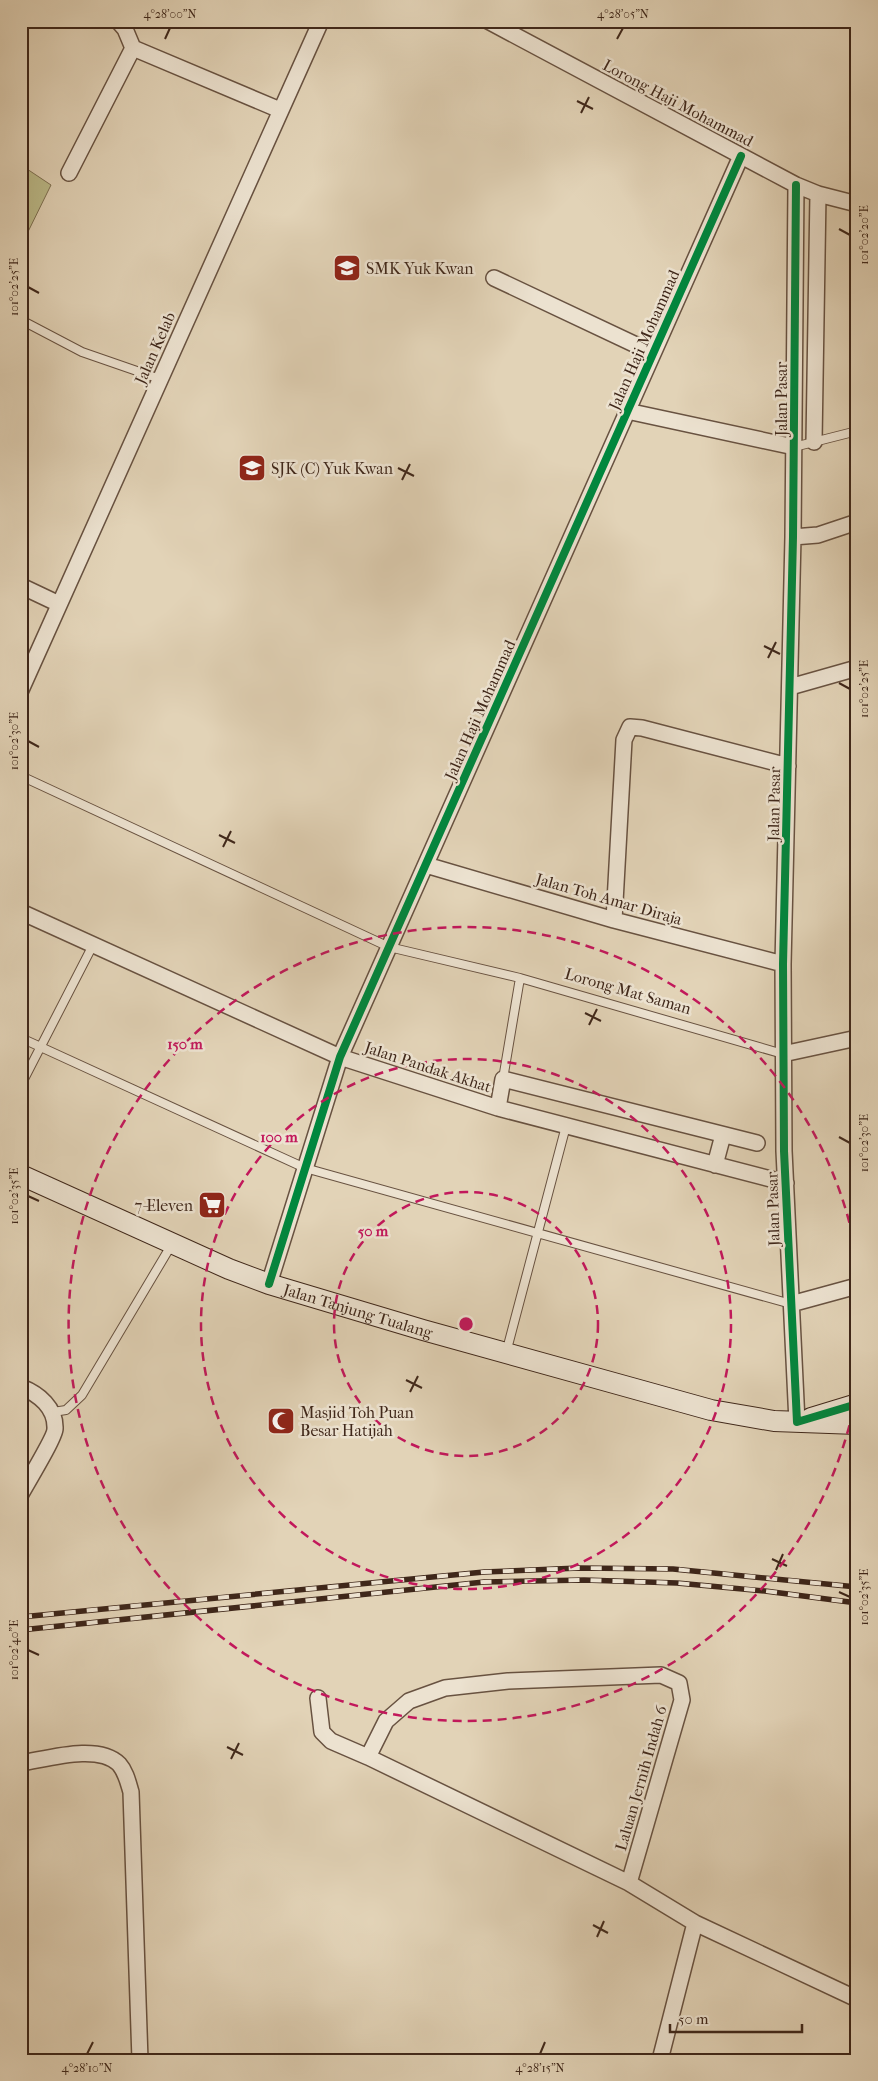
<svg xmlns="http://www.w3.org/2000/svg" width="878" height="2081" font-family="'IM FELL French Canon',serif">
  <rect width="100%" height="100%" fill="#e2d3b7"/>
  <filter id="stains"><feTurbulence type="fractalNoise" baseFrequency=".004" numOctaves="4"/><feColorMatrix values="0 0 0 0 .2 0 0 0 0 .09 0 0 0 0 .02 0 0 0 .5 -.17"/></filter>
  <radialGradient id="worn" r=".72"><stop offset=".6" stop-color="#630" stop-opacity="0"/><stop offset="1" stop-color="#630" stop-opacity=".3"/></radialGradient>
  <!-- green -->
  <path fill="#bbba89" stroke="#7d7052" d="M21 165 51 185 21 246Z"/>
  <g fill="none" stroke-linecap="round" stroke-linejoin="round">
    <!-- lane casing -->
    <g stroke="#685241" stroke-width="10">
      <path id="lane" d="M21 320 82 352 160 379
        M794 447 857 431
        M21 776 389 947 520 978 783 1054
        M21 1038 305 1168 791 1304
        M503 1079 520 978
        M21 1085 93 945
        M506 1353 566 1126
        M53 1412 66 1410 82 1395 172 1244"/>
    </g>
    <!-- street casing -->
    <g stroke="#685241" stroke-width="18">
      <path id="street" d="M118 21 125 29 133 48 280 110
        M488 21 796 185 818 194 857 204
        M69 173 133 48
        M796 185 793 537 783 964 784 1151 797 1422
        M494 278 653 353
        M627 411 794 447
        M814 442 818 194
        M793 537 818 535 857 522
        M21 586 59 604
        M790 687 857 668
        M21 690 321 21
        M426 865 614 920 783 964
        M21 912 340 1057 498 1108 786 1183
        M614 920 624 740 630 727 642 728 788 766
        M783 1054 857 1038
        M498 1108 503 1079 757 1143
        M715 1165 723 1135
        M269 1284 340 1057 741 156
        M791 1304 857 1286
        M21 1387C39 1394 56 1408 55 1429 55 1437 27 1483 21 1494
        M318 1698 322 1732 331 1741 368 1757
        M21 1763C47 1759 98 1743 119 1764 126 1772 128 1782 131 1792L140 2060
        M629 1883 682 1700 679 1683 661 1675 508 1681 445 1688 409 1701 386 1721 368 1757 629 1883 695 1923 857 1999
        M660 2060 695 1923"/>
    </g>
    <!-- secondary casing -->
    <g stroke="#3f271a" stroke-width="22">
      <g id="secondary">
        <path id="s1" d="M21 1175 229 1269 269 1284 423 1330 711 1410 774 1421 857 1424"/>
        <path d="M811 1418 857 1404"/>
      </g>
    </g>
    <!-- lane -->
    <use href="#lane" stroke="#ece2d0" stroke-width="8"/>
    <!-- street -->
    <use href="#street" stroke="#ece2d0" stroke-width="15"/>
    <!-- secondary -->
    <use href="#secondary" stroke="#ece2d0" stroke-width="20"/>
    <!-- rail casing -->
    <g stroke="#3f271a" stroke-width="5.5">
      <path id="rail" d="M21 1617 484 1572 579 1568 673 1569 857 1587
        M21 1630 484 1582 584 1580 677 1583 765 1591 857 1603"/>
    </g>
    <!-- rail -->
    <use href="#rail" stroke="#ece2d0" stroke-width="4" stroke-dasharray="11" stroke-linecap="butt"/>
    <!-- cycleway casing -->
    <g stroke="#ece2d0" stroke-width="11">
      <path id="cycleway" d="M796 185 793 537 783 964 784 1151 797 1422 857 1404
        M269 1284 340 1057 741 156"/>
    </g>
    <!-- cycleway -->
    <use href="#cycleway" stroke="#00873e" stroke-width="8"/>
  </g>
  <!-- ticks -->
  <path fill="none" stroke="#3f271a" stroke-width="2" d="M165 39 170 28M617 39 623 28M577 101 593 109M581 113 589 97M839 229 850 235M28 287 39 293M398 468 414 476M402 480 410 464M764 646 780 654M768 658 776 642M839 683 850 689M28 741 39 747M219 835 235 843M223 847 231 831M585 1013 601 1021M589 1025 597 1009M839 1137 850 1143M28 1196 39 1201M406 1380 422 1388M410 1392 418 1376M772 1559 787 1566M776 1570 783 1554M839 1592 850 1597M28 1650 39 1655M227 1747 243 1755M231 1759 239 1743M593 1925 608 1933M597 1937 604 1921M87 2054 93 2042M540 2054 545 2042"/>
  <!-- distance rings -->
  <g fill="none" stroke="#c2185b" stroke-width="2.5" stroke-dasharray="9 6">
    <circle cx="466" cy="1324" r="132"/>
    <circle cx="466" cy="1324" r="265"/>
    <path d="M856 1396A397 397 0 1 1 856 1252"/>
  </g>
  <!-- icons -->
  <defs>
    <g id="school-square" transform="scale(1.4375)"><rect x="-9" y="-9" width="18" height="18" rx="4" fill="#8f2418" stroke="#ece2d0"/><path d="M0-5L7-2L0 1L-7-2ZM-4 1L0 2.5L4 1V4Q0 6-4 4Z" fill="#fff"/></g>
    <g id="supermarket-square" transform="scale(1.4375)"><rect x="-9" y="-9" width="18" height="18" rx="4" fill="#8f2418" stroke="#ece2d0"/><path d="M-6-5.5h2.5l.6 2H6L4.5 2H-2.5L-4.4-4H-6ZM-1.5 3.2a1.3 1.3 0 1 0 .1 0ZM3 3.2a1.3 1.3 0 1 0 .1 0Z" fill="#fff"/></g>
    <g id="mosque-square" transform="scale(1.4375)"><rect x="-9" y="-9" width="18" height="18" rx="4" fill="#8f2418" stroke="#ece2d0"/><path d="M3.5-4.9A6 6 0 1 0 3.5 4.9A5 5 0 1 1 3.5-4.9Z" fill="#fff"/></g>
  </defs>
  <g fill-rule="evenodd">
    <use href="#school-square" x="347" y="268"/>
    <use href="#school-square" x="252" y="468"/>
    <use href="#supermarket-square" x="212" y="1205"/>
    <use href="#mosque-square" x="281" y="1421"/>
  </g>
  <g text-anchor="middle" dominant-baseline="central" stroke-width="5" stroke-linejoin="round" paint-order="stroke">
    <!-- street labels -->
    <g font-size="16" fill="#3f271a" stroke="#ece2d0">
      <text transform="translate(678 103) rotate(28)">Lorong Haji Mohammad</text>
      <text transform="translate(644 340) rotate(-66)">Jalan Haji Mohammad</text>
      <text transform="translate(155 348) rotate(-66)">Jalan Kelab</text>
      <text transform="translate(781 399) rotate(-90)">Jalan Pasar</text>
      <text transform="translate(480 710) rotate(-66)">Jalan Haji Mohammad</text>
      <text transform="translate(774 804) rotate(-89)">Jalan Pasar</text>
      <text transform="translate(609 899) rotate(16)">Jalan Toh Amar Diraja</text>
      <text transform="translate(628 991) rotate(16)">Lorong Mat Saman</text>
      <text transform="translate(428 1067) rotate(18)">Jalan Pandak Akhat</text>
      <text transform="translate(773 1209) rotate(-92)">Jalan Pasar</text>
      <text stroke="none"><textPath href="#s1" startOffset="364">Jalan Tanjung Tualang</textPath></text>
      <text transform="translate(641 1778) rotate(-74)">Laluan Jernih Indah 6</text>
    </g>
    <!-- poi labels -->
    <g font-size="16" fill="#3f271a" stroke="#ece2d0" text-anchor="start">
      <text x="366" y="268">SMK Yuk Kwan</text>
      <text x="271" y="468">SJK (C) Yuk Kwan</text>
      <text x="193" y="1205" text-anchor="end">7-Eleven</text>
      <text x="300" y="1412">Masjid Toh Puan<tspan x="300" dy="18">Besar Hatijah</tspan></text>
    </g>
  </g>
  <circle cx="466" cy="1324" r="8" fill="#c2185b" stroke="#ece2d0" stroke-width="2.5"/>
  <g font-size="15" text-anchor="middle" font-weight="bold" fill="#c2185b" stroke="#ece2d0" stroke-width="5" stroke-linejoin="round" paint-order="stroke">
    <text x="185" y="1049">150 m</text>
    <text x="279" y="1142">100 m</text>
    <text x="373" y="1236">50 m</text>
  </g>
  <!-- margin -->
  <rect width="878" height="2081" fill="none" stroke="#e2d3b7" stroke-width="55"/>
  <!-- scale -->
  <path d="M670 2024v8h132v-8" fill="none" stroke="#3f271a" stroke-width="2.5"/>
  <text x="678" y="2024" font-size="15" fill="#3f271a" stroke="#ece2d0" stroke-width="4" paint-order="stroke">50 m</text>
  <rect x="28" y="28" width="822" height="2026" fill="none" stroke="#3f271a" stroke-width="2"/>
  <g font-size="12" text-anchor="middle" fill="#3f271a">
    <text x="170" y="18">4°28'00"N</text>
    <text x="623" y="18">4°28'05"N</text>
    <text transform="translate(864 235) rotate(-90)" y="4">101°02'20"E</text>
    <text transform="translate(14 287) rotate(-90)" y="4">101°02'25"E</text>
    <text transform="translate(864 689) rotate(-90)" y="4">101°02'25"E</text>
    <text transform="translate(14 741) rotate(-90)" y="4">101°02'30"E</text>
    <text transform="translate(864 1143) rotate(-90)" y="4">101°02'30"E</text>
    <text transform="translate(14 1196) rotate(-90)" y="4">101°02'35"E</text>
    <text transform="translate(864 1597) rotate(-90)" y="4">101°02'35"E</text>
    <text transform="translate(14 1650) rotate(-90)" y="4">101°02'40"E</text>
    <text x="87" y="2072">4°28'10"N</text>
    <text x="540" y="2072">4°28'15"N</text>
  </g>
  <rect width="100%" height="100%" filter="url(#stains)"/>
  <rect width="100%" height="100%" fill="url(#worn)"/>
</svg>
